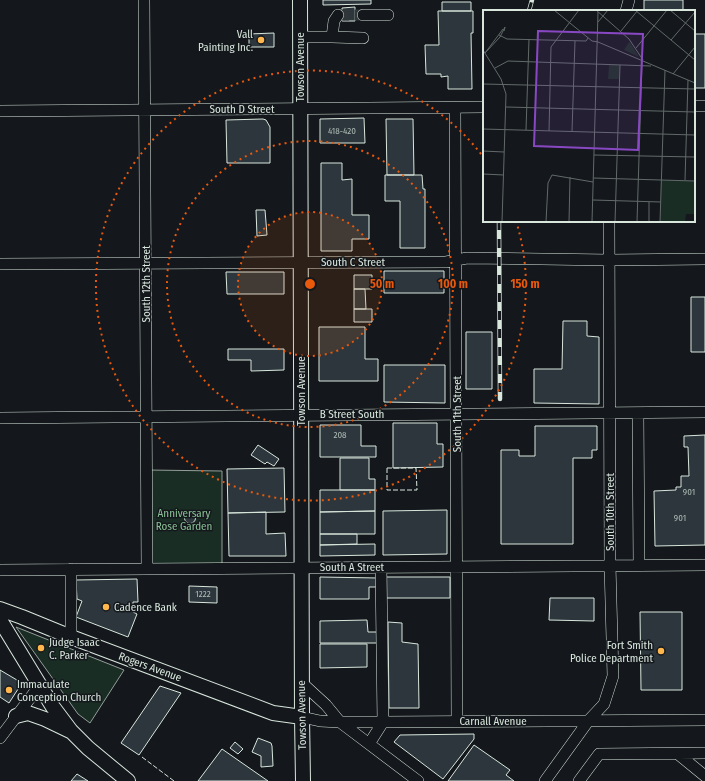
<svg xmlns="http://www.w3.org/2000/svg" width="705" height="781" font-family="'Fira Sans Condensed',sans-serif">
  <rect width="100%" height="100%" fill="#14181c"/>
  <!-- green -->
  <path fill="#1a2d24" stroke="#939e99" d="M147 470 222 471V568H147Z
    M16 627 124 670 90 723 78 714Z"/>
  <!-- building -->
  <path fill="#2c363c" stroke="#d8e6dc" d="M323 0H371V4L323 5Z
    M644 0H683V11H644Z
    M442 2H471V11H442Z
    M355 7V21H342V8Z
    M438 11H473V33H471L472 89H448V76L441 77V74H426L425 45H439Z
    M274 33V47H249V34Z
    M695 34H705V88H695Z
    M364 118 365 143H320V119Z
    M263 119 266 120 270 127V163H227L226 120Z
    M386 119H413L414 175H387Z
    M321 163H342V180L352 179V215H369V239H352V251H321Z
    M385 175H422L423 189H425V248H400V201H385Z
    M256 210H265L267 235 257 236Z
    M384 271H444V293H384Z
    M226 272H284V294H227Z
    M354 275H372V289H354Z
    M354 289H365L366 309H354Z
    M691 297H705V352H691Z
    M354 309H372V322H354Z
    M563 321H587V336L599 337V404L534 403V369H562Z
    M319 327H365V359H378V381H319Z
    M466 332H492V389H466Z
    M228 349H284V370L251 371V360H228Z
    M384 365H445V403L384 402Z
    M393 423H437V444H443V467L393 468Z
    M320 425H361V446H376V457H320Z
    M535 426H597V450H592V458H573V544H501V450H519V456H535Z
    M705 435V545L655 546 654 491 676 490V487H681V476H689L688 447H684V436Z
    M258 445 279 459 274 466 267 462 265 464 251 455Z
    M340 458H369V479H375V490H340Z
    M284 468 285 512 228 513 227 469Z
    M320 490H375V511L320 512Z
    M447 510V554L383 555V511Z
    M375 511V534H320V512Z
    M266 512V534L285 533 286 556H229L228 513Z
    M184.5 518a5.5 5.5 0 1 1 11 0a5.5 5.5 0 1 1-11 0Z
    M320 534H357V544L320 545Z
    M375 544V555L320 556V545Z
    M320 577 378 578V587H369V599H320Z
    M386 577H450V598H386Z
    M137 579 138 602H133V612L137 614 128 637 76 617 82 601 77 599 76 580Z
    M189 586 217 587V603L189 602Z
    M550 598H594V621L549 620Z
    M640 612H682V690H641Z
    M367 620 368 632H379V643H320V621Z
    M388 622 402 623V642L418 644 419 708H389Z
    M320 644H367V667L320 668Z
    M0 670 22 683 9 703 0 697Z
    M160 686 181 693 139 755 121 743Z
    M474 734V739L443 779 394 742 400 735Z
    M258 738 271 743 272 746 273 766 261 767V756L252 752Z
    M235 742 243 749 238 754 230 748Z
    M474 745 510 770 506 775 514 781H448Z
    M222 749 268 781H198Z
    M77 774 88 781H71Z"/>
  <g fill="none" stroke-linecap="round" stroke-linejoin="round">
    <!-- minor-tunnel -->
    <path stroke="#313739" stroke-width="11" stroke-dasharray="11 5.5" stroke-linecap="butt" d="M338 15H363"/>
    <!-- minor casing -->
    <g stroke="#d8e6dc" stroke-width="12">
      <path id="minor" d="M144 0 147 568
        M626 11 629 0
        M363 15H388
        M300 37H332L334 21 338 15
        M332 37 363 38
        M694 106H705
        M455 108 457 721
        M0 111 484 107
        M0 264 446 262 467 258 609 260 705 259
        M638 413 639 565
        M0 418 705 412
        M71 569V637
        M0 570 705 565
        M302 683 326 705 340 722H383L381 567
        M302 717 320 721 340 722 418 781
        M0 738 40 685
        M369 744 383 722 705 720
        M678 754 705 776
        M545 781 589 720 604 704 613 676 610 565 609 221
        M579 781 599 754 705 753"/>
    </g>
    <!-- major casing -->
    <g stroke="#d8e6dc" stroke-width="16">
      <path id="major" d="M300 0 302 717 303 781
        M0 609 22 617 71 637 273 713 302 717
        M0 620 53 707 71 731 88 748 128 781
        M16 716 28 713 45 719 70 731"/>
    </g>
    <!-- minor -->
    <use href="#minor" stroke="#14181c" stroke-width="11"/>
    <!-- major -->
    <use href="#major" stroke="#14181c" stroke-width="14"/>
    <!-- rail casing -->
    <g stroke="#d8e6dc" stroke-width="4.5">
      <path id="rail" d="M529 11 532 0
        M499 221 500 399"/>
    </g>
    <!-- rail -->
    <use href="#rail" stroke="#14181c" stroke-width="3" stroke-dasharray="9" stroke-linecap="butt"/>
    <!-- fence -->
    <path stroke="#d8e6dc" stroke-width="1" stroke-dasharray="5 2" stroke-linecap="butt" d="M387 468H416L417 490H387Z
      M142 757 174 781"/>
  </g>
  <!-- distance rings -->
  <circle cx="310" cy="284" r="72" fill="#e8590c" fill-opacity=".12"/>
  <g fill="none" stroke="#e8590c" stroke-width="2" stroke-dasharray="2 4">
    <circle cx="310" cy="284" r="72"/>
    <circle cx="310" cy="284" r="143"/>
    <path d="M516 221A215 215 0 1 1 484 158"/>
  </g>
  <!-- markers -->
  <g fill="#ffb74d" stroke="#14181c" stroke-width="1.5">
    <circle cx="261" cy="40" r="4"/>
    <circle cx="106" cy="607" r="4"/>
    <circle cx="41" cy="648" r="4"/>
    <circle cx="661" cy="651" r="4"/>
    <circle cx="9" cy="690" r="4"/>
  </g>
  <g text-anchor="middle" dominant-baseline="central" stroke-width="3" stroke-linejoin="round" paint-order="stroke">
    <!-- number labels -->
    <g font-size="9" fill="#adbab4">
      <text x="342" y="131">418-420</text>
      <text x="340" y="435">208</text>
      <text x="689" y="492">901</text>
      <text x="680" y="518">901</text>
      <text x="203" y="594">1222</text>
    </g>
    <!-- poi labels -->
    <g font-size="11" fill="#d8e6dc" stroke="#14181c" text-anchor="start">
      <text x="253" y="34" text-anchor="end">Vall<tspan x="253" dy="13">Painting Inc.</tspan></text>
      <text x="114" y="607">Cadence Bank</text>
      <text x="49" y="642">Judge Isaac<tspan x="49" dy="13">C. Parker</tspan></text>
      <text x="653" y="645" text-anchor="end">Fort Smith<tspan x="653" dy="13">Police Department</tspan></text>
      <text x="17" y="684">Immaculate<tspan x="17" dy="13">Conception Church</tspan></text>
    </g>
    <!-- street labels -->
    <g font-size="11" fill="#d8e6dc" stroke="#14181c">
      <text transform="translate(300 67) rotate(-90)">Towson Avenue</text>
      <text x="242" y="109">South D Street</text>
      <text x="353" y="262">South C Street</text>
      <text transform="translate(146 284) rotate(-90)">South 12th Street</text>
      <text transform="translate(301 391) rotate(-90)">Towson Avenue</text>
      <text x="352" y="414">B Street South</text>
      <text transform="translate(457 414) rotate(-90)">South 11th Street</text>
      <text transform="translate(610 512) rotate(-90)">South 10th Street</text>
      <text x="352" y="567">South A Street</text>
      <text transform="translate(150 667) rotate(20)">Rogers Avenue</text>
      <text transform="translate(302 715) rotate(-91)">Towson Avenue</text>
      <text x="493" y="721">Carnall Avenue</text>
    </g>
    <!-- park labels -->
    <g font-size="11" fill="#8ac095" stroke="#14181c">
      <text x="184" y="513">Anniversary<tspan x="184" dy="13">Rose Garden</tspan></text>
    </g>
  </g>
  <!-- overview -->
  <g transform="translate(483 10)">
    <rect width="212" height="212" fill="#14181c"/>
    <path d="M146 32 148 34 156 47 141 40ZM126 55H137L136 69H125ZM178 170 212 171V204H203L202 212H177Z" fill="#1a2d24"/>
    <path fill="none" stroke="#626a69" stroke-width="1" d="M71 0 109 31 115 32M113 0 146 29 160 50M152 0 212 50M187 0 212 21M115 12 125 0M138 21 155 0M16 25 24 29 103 31 105 28M188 30 212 2M115 32 212 73M153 38 184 0M0 40 18 69 23 84 19 212M2 43 17 27 22 17 21 21M2 43 20 19M12 58 25 51 168 56M190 64 212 37M0 74 212 79M23 97 212 102M0 119 212 125M43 120 46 29M66 121 68 37 96 0M89 121 92 31M0 141 21 142M111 145 212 147M0 164 21 165M110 168 212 171M202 170 205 70M110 190 178 192M45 212H71M63 212 65 173 69 165 110 172M86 212 87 167M109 212 115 2M132 212 137 55M154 212 159 51M166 212V192M177 212 182 60"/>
    <path fill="#8948c3" fill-opacity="0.15" stroke="#8948c3" stroke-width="2" d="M55 21 160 24 155 140 51 136Z"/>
    <rect width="212" height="212" fill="none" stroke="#d8e6dc" stroke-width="2"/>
  </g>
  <circle cx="310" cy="284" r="6" fill="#e8590c" stroke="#14181c" stroke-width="2"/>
  <g font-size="12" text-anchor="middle" font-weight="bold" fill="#e8590c" stroke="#14181c" stroke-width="3" stroke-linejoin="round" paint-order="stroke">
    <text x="382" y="288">50 m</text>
    <text x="453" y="288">100 m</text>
    <text x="525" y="288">150 m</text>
  </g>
</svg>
